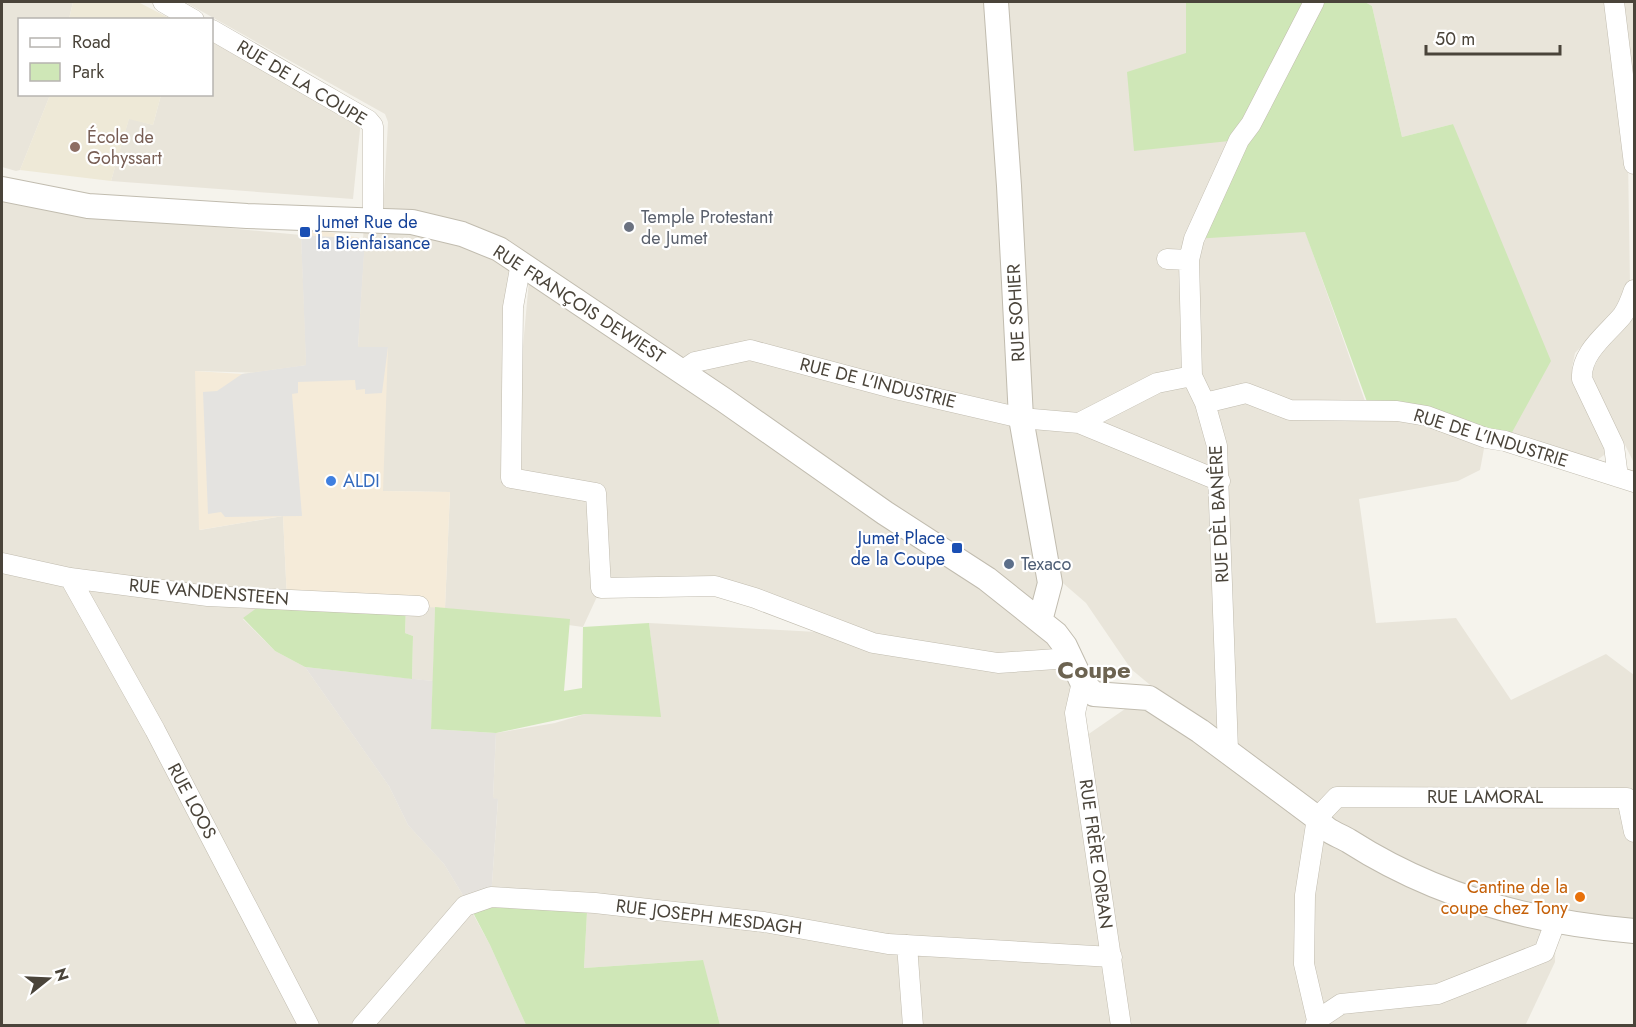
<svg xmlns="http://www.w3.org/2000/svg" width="1636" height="1027" font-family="Jost,sans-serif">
  <rect width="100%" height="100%" fill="#f5f3ec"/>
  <!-- residential -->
  <path fill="#e9e5da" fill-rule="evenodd" d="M2 2H73L69 19 20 20V94L50 95 20 170 16 171 2 167Z
    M185 2H1186V53L1239 140 1305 231 1365 401 1486 438 1480 470 1458 481 1359 499 1376 623 1456 618 1511 700 1606 654 1634 675V930L1556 920 1555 962 1525 1026 720 1025 702 960 584 968 587 912 491 897 498 800 493 798 496 733 555 723 585 714 660 716 649 623 817 632 945 665 990 662 873 643 715 586 601 588 583 627 445 608 450 492 383 491 382 393 388 347H358L364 220 383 214 388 122 385 114ZM522 263 530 269 513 457ZM1049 571 1086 603 1131 669 1228 750 1138 700 1080 740 1071 658 1040 621Z
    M1365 2H1606L1628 157 1630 287 1606 322 1575 353 1572 367 1575 380 1607 446 1604 455 1596 461 1510 436 1453 124 1402 137 1372 6Z
    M1622 2H1634V96Z
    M212 41 361 120 353 199 111 181 129 118 153 125 161 95 212 94Z
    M2 192 122 218 301 235 307 365 261 373 196 371 200 530 283 516 287 600 269 599 243 619 275 651 305 667 389 786 408 825 444 864 469 905 363 1025 2 1026Z
    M1634 309V463L1593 381V369L1602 352Z
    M406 605 435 607 433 681 412 679 413 636 405 633Z
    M472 912 490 945 526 1025 366 1026Z"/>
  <!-- commercial -->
  <path fill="#f5ebd9" d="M301 227 365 239 358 347H388L383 491 450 492 445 608 287 600 283 516 199 530 195 371 242 374 306 365Z"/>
  <!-- industrial -->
  <path fill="#e5e2dd" d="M305 667 433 681 431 729 496 733 493 798 498 799 491 897 469 905 444 864 408 825 389 786Z"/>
  <!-- education -->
  <path fill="#eee9d7" d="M73 2H138L171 19H69Z
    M50 95V94L161 95 153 125 129 119 111 181 20 170Z"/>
  <!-- green -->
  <path fill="#cfe7b7" d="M1186 2H1365L1372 6 1402 137 1453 124 1551 361 1510 436 1370 410 1305 232 1194 239 1239 140 1134 151 1127 72 1186 53Z
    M269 599 406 605 405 633 413 636 412 679 305 667 275 651 243 618Z
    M435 607 570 619 564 691 582 688 583 627 649 623 661 717 585 714 496 733 431 729Z
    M469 905 587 912 584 968 703 960 720 1025H526L490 945Z"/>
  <!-- parking -->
  <path fill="#e4e3e0" d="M301 235 365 239 358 347H388L382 393 365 394V389L356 390 355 380 298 382V393L292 394 302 516 225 517 221 512 208 514 203 392 217 391 242 374 306 365Z"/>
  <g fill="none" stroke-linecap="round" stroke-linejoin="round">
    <!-- minor casing -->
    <g stroke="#c1bcaf" stroke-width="21">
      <path id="minor" d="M163 2 194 20
        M1614 2 1634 164
        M212 30 368 120 373 126V220
        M1167 259 1189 260
        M521 263 513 307 511 478 596 493 601 588 715 586 755 598 873 643 998 663 1071 658
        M682 371 695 362 750 350 900 390 1021 418 1079 423 1220 481
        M1205 403 1246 393 1290 410 1397 411 1427 416 1486 438 1505 441 1634 482
        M1079 423 1157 383 1192 376
        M1618 477 1614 446 1582 379C1580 353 1607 334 1622 316 1628 308 1631 299 1634 290
        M2 563 70 578 208 596 419 606
        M70 578 155 730 309 1026
        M1082 682 1075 713 1121 1026
        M1234 756 1228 750 1217 446 1205 403 1192 376 1189 260 1194 239 1239 140 1251 124 1314 2
        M907 945 913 1026
        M1317 1020 1341 1004 1438 994 1544 952 1556 920
        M362 1026 465 906 491 897 595 903 764 922 888 944 1112 957
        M1315 1026 1317 1020 1304 964 1305 895 1317 818 1337 797 1627 798 1634 832"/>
    </g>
    <!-- tertiary casing -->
    <g stroke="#c1bcaf" stroke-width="26">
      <path id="tertiary" d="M996 2 1009 186 1021 418 1050 583 1040 621
        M2 189 88 206 247 216 412 222 462 234 499 249 724 400 885 513 987 579 1056 634 1065 646 1082 682 1094 694 1149 698 1200 731 1317 818C1324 831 1337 834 1349 841 1435 896 1534 923 1634 931"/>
    </g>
    <!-- minor -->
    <use href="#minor" stroke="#fff" stroke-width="20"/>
    <!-- tertiary -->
    <use href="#tertiary" stroke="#fff" stroke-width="24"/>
  </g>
  <!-- markers -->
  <circle fill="#8d6e63" stroke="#fff" stroke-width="2" cx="75" cy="147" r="6"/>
  <circle fill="#6b7280" stroke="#fff" stroke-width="2" cx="629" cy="227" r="6"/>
  <g fill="#1a4fb4" stroke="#fff" stroke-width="2">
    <rect x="299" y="226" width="12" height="12" rx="3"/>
    <rect x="951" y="542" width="12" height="12" rx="3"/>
  </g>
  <circle fill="#3f7fe0" stroke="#fff" stroke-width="2" cx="331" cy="481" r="6"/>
  <circle fill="#5c6f8a" stroke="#fff" stroke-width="2" cx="1009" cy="564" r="6"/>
  <circle fill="#e8710a" stroke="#fff" stroke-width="2" cx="1580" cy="897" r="6"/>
  <g text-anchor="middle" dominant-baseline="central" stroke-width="4.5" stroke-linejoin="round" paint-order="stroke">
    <!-- street labels -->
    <g font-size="18" fill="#4a443a" stroke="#fff">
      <text transform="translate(302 83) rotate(31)">RUE DE LA COUPE</text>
      <text transform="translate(579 304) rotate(33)">RUE FRANÇOIS DEWIEST</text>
      <text transform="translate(1016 313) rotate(-93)">RUE SOHIER</text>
      <text transform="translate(878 383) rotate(14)">RUE DE L'INDUSTRIE</text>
      <text transform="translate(1491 438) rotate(17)">RUE DE L'INDUSTRIE</text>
      <text transform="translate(1219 514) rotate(-93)">RUE DÈL BANÊRE</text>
      <text transform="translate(209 592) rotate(5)">RUE VANDENSTEEN</text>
      <text x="1485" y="797">RUE LAMORAL</text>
      <text transform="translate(192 801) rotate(62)">RUE LOOS</text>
      <text transform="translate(1096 854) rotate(82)">RUE FRÈRE ORBAN</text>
      <text transform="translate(709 917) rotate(7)">RUE JOSEPH MESDAGH</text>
    </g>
    <!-- education labels -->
    <g font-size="18" fill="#785e54" stroke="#fff" text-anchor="start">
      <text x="87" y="137">École de<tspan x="87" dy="21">Gohyssart</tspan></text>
    </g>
    <!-- worship labels -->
    <g font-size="18" fill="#5b616d" stroke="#fff" text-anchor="start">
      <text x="641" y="217">Temple Protestant<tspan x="641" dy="21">de Jumet</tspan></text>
    </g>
    <!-- transit labels -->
    <g font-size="18" fill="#164399" stroke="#fff" text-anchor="start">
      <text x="317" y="222">Jumet Rue de<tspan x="317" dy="21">la Bienfaisance</tspan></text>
      <text x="945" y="538" text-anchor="end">Jumet Place<tspan x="945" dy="21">de la Coupe</tspan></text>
    </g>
    <!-- shop labels -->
    <g font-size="18" fill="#366cbe" stroke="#fff" text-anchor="start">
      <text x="343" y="481">ALDI</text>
    </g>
    <!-- service labels -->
    <g font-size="18" fill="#4e5e75" stroke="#fff" text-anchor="start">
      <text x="1021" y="564">Texaco</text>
    </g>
    <!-- food labels -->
    <g font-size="18" fill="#c56008" stroke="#fff" text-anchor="end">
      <text x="1568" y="887">Cantine de la<tspan x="1568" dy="21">coupe chez Tony</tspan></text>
    </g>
    <!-- district labels -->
    <g font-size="24" font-weight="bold" fill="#6c6351" stroke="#fff">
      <text x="1094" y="669">Coupe</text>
    </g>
  </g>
  <!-- border -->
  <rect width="1636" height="1027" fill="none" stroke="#4a443a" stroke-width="6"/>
  <!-- legend -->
  <rect x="18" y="18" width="195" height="78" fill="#ffffff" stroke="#b7b4b0" stroke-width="1.5"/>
  <rect x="30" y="38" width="30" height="9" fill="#ffffff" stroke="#b7b4b0" stroke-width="1.5"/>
  <text x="72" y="48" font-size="18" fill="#4a443a">Road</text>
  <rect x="30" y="63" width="30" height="18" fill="#cfe7b7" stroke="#b7b4b0" stroke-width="1.5"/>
  <text x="72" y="78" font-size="18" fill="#4a443a">Park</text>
  <!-- north arrow -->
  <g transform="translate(48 979) rotate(72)" stroke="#ffffff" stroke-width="4.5" paint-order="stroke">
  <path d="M0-4.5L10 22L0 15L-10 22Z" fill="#4a443a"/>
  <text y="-9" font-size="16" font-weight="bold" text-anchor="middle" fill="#4a443a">N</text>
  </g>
  <!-- scale -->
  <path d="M1426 45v9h134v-9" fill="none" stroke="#4a443a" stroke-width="3"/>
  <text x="1435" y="45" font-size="18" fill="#4a443a" stroke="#ffffff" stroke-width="4.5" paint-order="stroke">50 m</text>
</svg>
